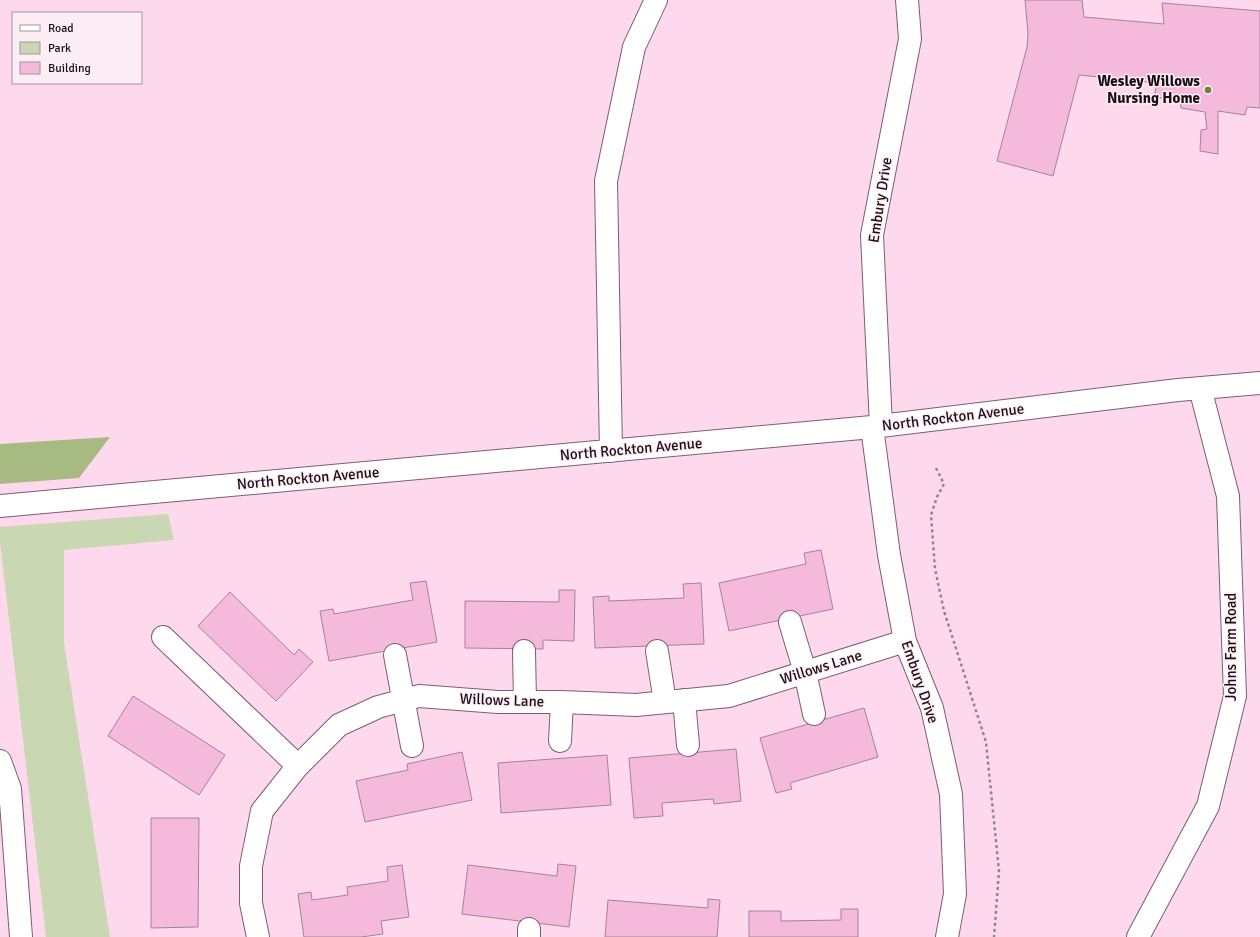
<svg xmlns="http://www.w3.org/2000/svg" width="1260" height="937" font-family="Signika,sans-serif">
  <rect width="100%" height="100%" fill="#fed9ed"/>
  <!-- green -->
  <path fill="#c9d7b2" d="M168 514 174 540 64 550V643L110 937H46L0 542V527Z"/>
  <!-- forest -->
  <path fill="#a6ba82" d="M110 437 79 478 0 484V444Z"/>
  <!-- building -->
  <path fill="#f5badb" stroke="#a48395" d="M1025 0H1082L1084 17 1164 24 1162 3 1260 11V108L1247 107 1245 115 1218 111V154L1200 151 1201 130 1207 129 1205 112 1181 108 1180 101 1154 97 1157 83 1079 75 1053 176 997 161 1027 47 1028 33Z
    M821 550 833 609 729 631 719 583 806 564 804 553Z
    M426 581 437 642 329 661 320 611 333 609 334 614 413 600 410 583Z
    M701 583 704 644 595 648 593 597 609 596V601L684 598 683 584Z
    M559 590H575L574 641 543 640V649L465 648V601L559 602Z
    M230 592 294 655 299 649 313 662 276 701 198 626Z
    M133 696 225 755 199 795 108 736Z
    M864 708 878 757 790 783 792 789 776 793 760 738Z
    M736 749 741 801 714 804 713 799 662 803 663 816 634 818 629 758Z
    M462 752 472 800 365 822 356 781 408 770 407 764Z
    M607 755 611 805 501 813 498 763Z
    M151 818H199L198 927 151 928Z
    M558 864 576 866 569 927 462 914 468 865 557 876Z
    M402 865 409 917 381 921 383 934 361 937H304L298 894 311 892 312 900 348 895 347 887 388 881 387 867Z
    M708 899 720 900 717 937H605L608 900 708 908Z
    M841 909H858V937H749V911H781V921L841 920Z"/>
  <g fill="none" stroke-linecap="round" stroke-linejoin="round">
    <!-- minor casing -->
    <g stroke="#7d5e6f" stroke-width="24">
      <path id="minor" d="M881 426 872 235 910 39 907 0
        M872 427 889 555 905 641 932 708 951 794 955 894 947 937
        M611 451 606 181 634 47 656 0
        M0 506 872 427 1178 390 1260 383
        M790 622 805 672 814 714
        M163 637 298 766
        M524 651 525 702
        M657 651 665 702
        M395 655 412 746
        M684 700 688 745
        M560 741 562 702
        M0 761 10 789 21 937
        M258 937 251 903V866L262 811 297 767 339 725 378 707 419 696 498 702H562L636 705 729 696 905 641
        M529 937V929
        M1138 937 1208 806 1235 696 1228 496 1200 388"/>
    </g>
    <!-- path -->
    <path stroke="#9b818f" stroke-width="2.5" stroke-dasharray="3 3" stroke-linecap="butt" d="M936 468 944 484 937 497 931 515 935 569 944 611 986 742 999 871 994 937"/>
    <!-- minor -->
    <use href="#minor" stroke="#fff" stroke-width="22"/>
  </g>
  <!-- markers -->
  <circle fill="#698235" stroke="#fdeef6" stroke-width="1.5" cx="1208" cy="90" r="4"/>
  <g text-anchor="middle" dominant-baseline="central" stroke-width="3" stroke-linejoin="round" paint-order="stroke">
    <!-- poi labels -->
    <g font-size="15" font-weight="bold" fill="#1a0e15" stroke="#fdeef6" text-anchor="end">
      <text x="1200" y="81">Wesley Willows<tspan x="1200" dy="17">Nursing Home</tspan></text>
    </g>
    <!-- street labels -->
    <g font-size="15" fill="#1a0e15" stroke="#fdeef6">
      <text transform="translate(880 200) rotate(-81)">Embury Drive</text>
      <text transform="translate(953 417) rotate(-7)">North Rockton Avenue</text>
      <text transform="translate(631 449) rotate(-5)">North Rockton Avenue</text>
      <text transform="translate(308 478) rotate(-5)">North Rockton Avenue</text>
      <text transform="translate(1231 647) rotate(-90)">Johns Farm Road</text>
      <text transform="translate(821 667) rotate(-17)">Willows Lane</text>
      <text transform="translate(920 682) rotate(71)">Embury Drive</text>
      <text transform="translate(502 700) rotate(2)">Willows Lane</text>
    </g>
  </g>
  <!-- legend -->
  <rect x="12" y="12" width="130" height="72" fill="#fdeef6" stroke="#a2949c"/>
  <rect x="20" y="25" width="20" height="6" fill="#ffffff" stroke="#a2949c"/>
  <text x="48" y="32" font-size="12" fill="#1a0e15">Road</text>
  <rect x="20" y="42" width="20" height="12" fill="#c9d7b2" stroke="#a2949c"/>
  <text x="48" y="52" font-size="12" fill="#1a0e15">Park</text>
  <rect x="20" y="62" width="20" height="12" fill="#f5badb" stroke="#a2949c"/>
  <text x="48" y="72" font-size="12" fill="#1a0e15">Building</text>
</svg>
